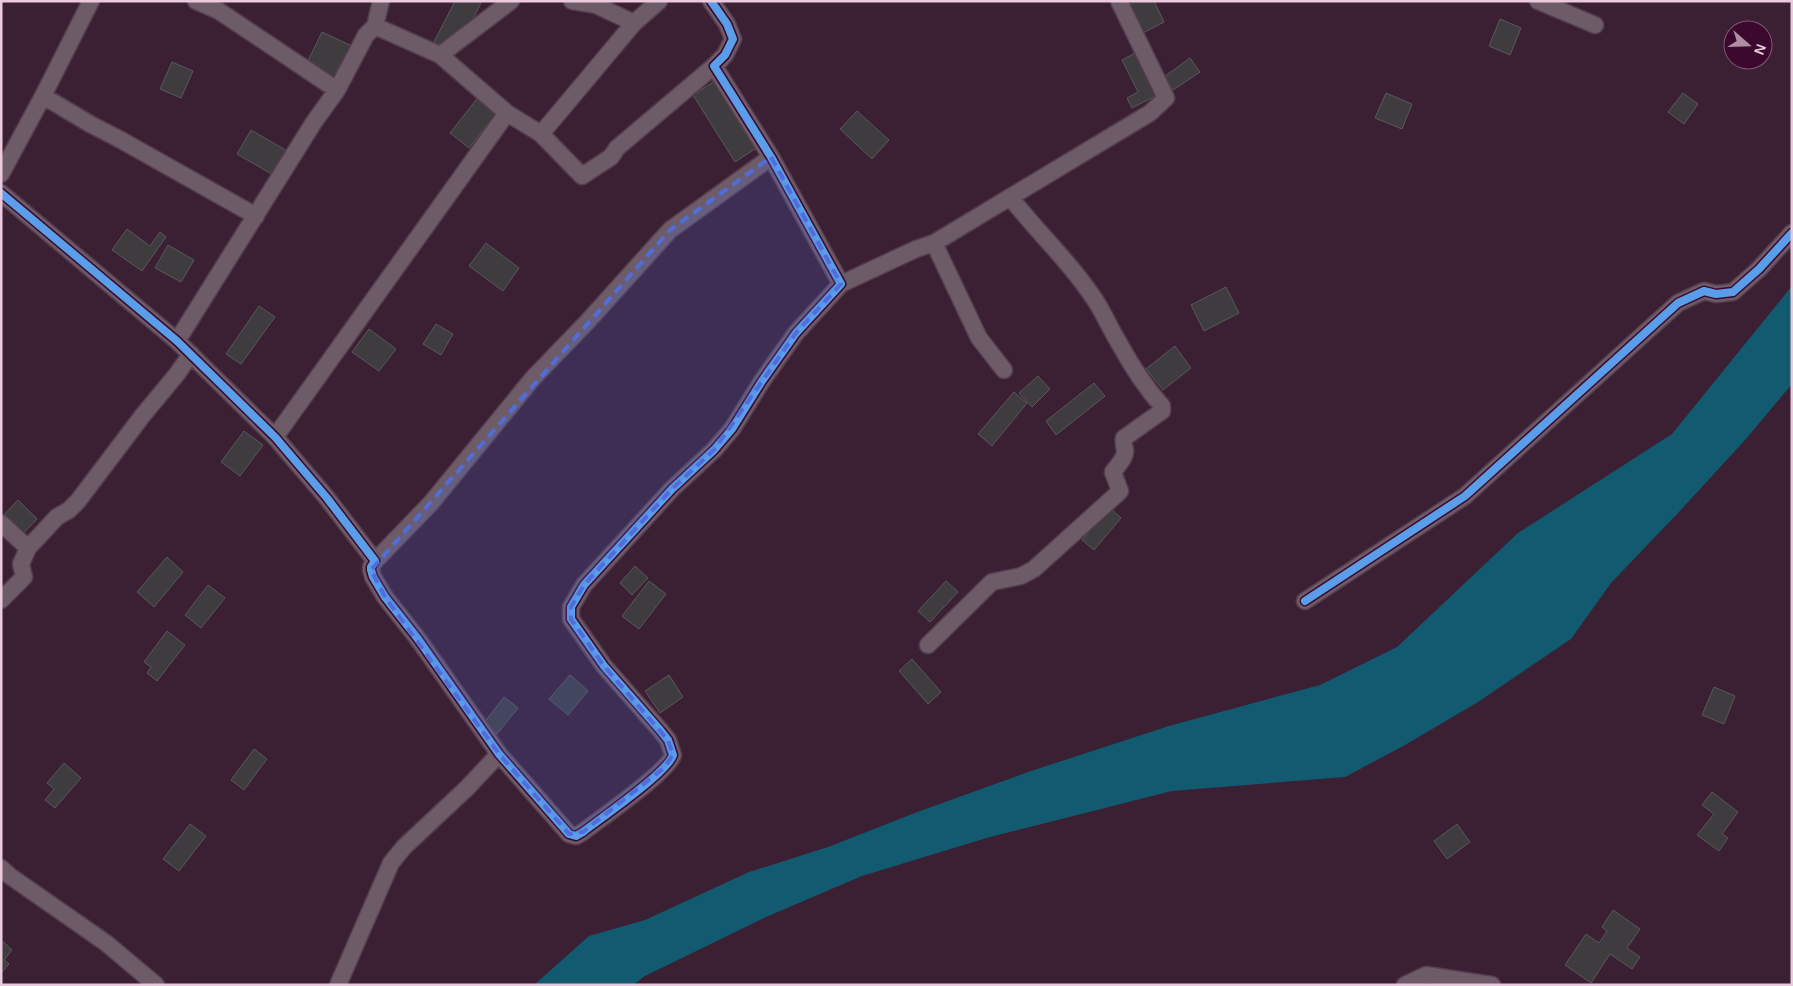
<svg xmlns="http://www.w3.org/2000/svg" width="1793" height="986" font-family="Arial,sans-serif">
  <rect width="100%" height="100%" fill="#3b1f33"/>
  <!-- water -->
  <path fill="#125a6f" d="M1792 286V384L1746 439 1678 513 1611 583 1571 639 1478 702 1405 745 1345 777 1172 791 990 837 862 876 766 917 645 976 633 985H534L589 936 645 920 749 872 828 847 920 811 1031 771 1169 726 1320 685 1397 647 1518 533 1672 434Z"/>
  <!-- building -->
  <path fill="#3f3c40" stroke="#59595c" d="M455 1H482L453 59 431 48Z
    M1136 1H1154L1164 22 1143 33 1129 5Z
    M1500 19 1521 28 1510 55 1489 46Z
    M322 32 352 46 334 82 304 69Z
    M1144 48 1165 91 1132 108 1127 98 1138 92 1122 60Z
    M1190 58 1200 72 1173 90 1164 77Z
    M172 62 193 71 181 98 160 89Z
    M718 79 761 145 735 162 693 95Z
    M487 86 506 101 469 148 450 133Z
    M1386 93 1412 104 1402 129 1375 118Z
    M1683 93 1698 104 1684 124 1668 112Z
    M857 111 889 140 872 159 840 129Z
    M251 130 289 152 275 176 237 154Z
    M127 229 150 246 160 232 166 237 142 271 112 250Z
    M486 243 519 268 503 291 469 266Z
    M168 245 194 260 181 282 155 268Z
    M1226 287 1239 313 1204 331 1191 305Z
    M259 306 275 317 241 364 226 354Z
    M436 324 453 334 441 355 423 344Z
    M369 329 396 349 379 371 352 352Z
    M1175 346 1191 368 1163 390 1146 369Z
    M1038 376 1050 389 1032 407 1019 393Z
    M1094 383 1105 396 1056 435 1046 421Z
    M1014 392 1027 403 992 446 978 434Z
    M244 431 263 445 240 476 221 462Z
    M18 500 37 519 20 537 1 518Z
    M1109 507 1121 518 1094 550 1082 540Z
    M167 557 183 572 154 607 137 592Z
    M635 566 648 578 632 595 620 583Z
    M649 581 666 594 639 629 622 616Z
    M946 581 958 592 930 622 918 611Z
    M208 585 225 598 201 628 185 615Z
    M167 631 185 645 157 681 147 673 151 667 144 662Z
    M912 659 941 692 928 704 899 671Z
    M570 675 588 691 568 715 549 699Z
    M669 675 683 697 660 713 645 691Z
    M1714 687 1735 696 1724 724 1702 715Z
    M504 697 518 708 497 734 484 723Z
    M254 749 267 759 244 790 231 780Z
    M64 763 81 778 55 808 45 800 54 789 47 783Z
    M1712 792 1738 812 1722 834 1728 838 1719 851 1697 835 1714 814 1702 805Z
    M190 824 206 836 179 871 163 859Z
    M1457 824 1470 842 1447 859 1434 841Z
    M1613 910 1640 929 1627 948 1640 957 1632 969 1610 954 1591 983 1565 965 1586 934 1599 943 1607 931 1602 927Z
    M1 940 12 950 4 960 9 964 1 973Z"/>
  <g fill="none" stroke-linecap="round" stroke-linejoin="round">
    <!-- street casing -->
    <g stroke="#553d4e" stroke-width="19">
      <path id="street" d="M196 1 219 11 337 90
        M572 1 596 5 634 23
        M1538 1 1595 25
        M375 26 440 55 507 113 541 134 582 176 611 157 617 148 714 66
        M440 55 511 1
        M43 96 90 124 121 140 256 216
        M541 134 634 23 659 1
        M1 174 43 96 91 1
        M1 193 177 341 275 437 327 498 375 561 371 567V570L373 577 385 597 418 639 499 754 569 834 576 836 583 832C601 818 668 772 673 755L668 740 660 730 604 666 571 619V607L584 585 672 489 714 450 732 429 762 381 796 333 841 284 771 157 714 66 725 55 733 39 727 24 711 1
        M934 243 979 338 1004 370
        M841 284 916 249 934 243 1150 113 1166 98 1119 1
        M177 341 314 122 337 90 366 35 375 26 381 1
        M275 437 507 113
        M1 523 28 548
        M375 561 431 503 533 378 588 321 670 230 771 157
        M1 600 24 577 21 564 28 548 57 517 69 510 78 501 143 415 177 374 191 354
        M1305 601 1465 496 1678 303 1704 291 1716 294 1733 292 1759 269 1792 233
        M928 645 992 582 1021 576 1034 569 1117 494 1120 491 1113 472C1117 466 1126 458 1125 450 1124 445 1123 444 1124 438L1162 411V406C1145 387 1131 365 1119 343 1111 330 1105 316 1097 303 1072 264 1038 233 1010 197
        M1 868 10 876 106 943 156 985
        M338 985 391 863 404 847 467 788 499 754
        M1405 985 1426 975 1492 985"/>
    </g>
    <!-- street -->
    <use href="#street" stroke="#6d5b67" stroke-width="16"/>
    <!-- cycleway casing -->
    <g stroke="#3b092e" stroke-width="11">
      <path id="cycleway" d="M1 193 177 341 275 437 327 498 375 561 371 567V570L373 577 385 597 418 639 499 754 569 834 576 836 583 832C601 818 668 772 673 755L668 740 660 730 604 666 571 619V607L584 585 672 489 714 450 732 429 762 381 796 333 841 284 771 157 714 66 725 55 733 39 727 24 711 1
        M1305 601 1465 496 1678 303 1704 291 1716 294 1733 292 1759 269 1792 233"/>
    </g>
    <!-- cycleway -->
    <use href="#cycleway" stroke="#5a9eea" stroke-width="8"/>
  </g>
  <!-- marked area -->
  <path fill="#506dda" fill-opacity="0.2" stroke="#506dda" stroke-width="4" stroke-dasharray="10 6" stroke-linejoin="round" d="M771 157 841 284 796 333 714 450 672 489 584 585 571 607V619L604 666 668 740 673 755 664 768 583 832 569 834 499 754 385 597 371 570 670 230Z"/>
  <!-- border -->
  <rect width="1793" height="986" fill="none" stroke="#ebcade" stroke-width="5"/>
  <!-- north arrow -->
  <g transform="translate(1748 45) rotate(110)"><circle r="24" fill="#3b092e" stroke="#815674"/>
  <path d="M0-4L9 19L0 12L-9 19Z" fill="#ad8ea2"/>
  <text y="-8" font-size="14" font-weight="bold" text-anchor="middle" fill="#ebcade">N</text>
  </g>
</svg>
